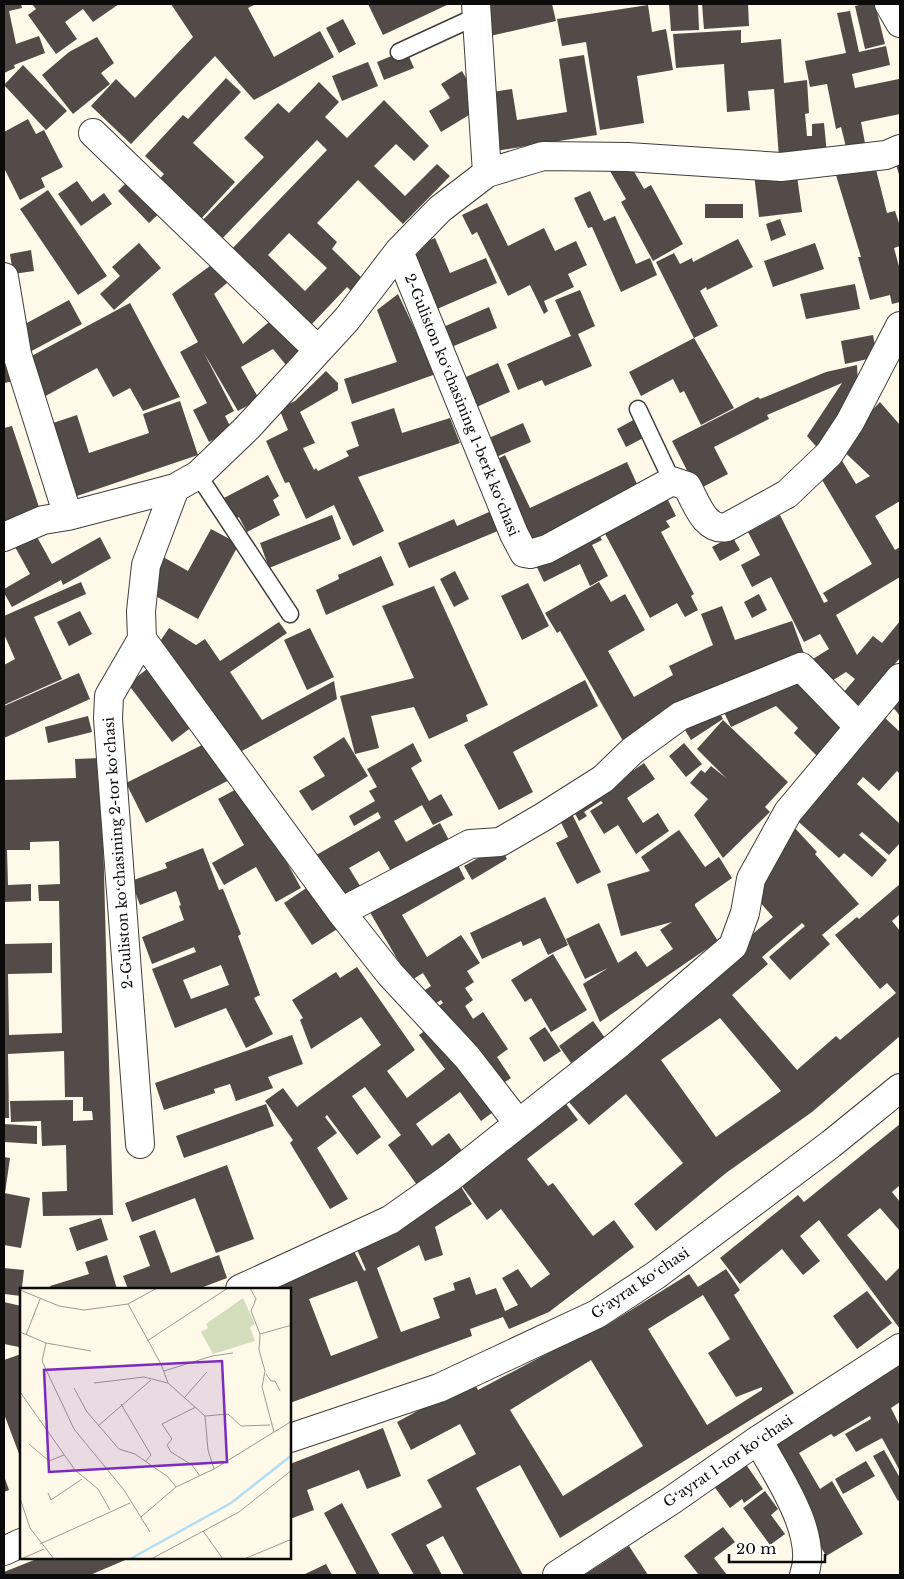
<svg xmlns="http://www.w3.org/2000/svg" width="904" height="1579" font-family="'Libre Baskerville',serif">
  <rect width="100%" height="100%" fill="#fef9e9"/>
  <!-- building -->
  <path fill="#534b47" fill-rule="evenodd" d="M4 4H21L22 8 9 11 16 44 39 36 45 53 14 65 15 68 4 73Z
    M32 4H119L93 22 83 9 65 22 77 39 56 54 28 15 36 9Z
    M171 4H256L248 8 274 57 320 31 334 57 254 100 215 56 131 144 91 106 116 79 135 98 193 37Z
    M368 4H449L383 35Z
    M477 4H552L556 21 481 38Z
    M669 4H698L699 30 671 31Z
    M702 4H748L749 26 704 29Z
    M863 4H875L885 44 865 49 855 6Z
    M648 5 652 32 666 29 673 70 637 76 644 123 600 130 586 42 562 46 557 19Z
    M850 11 859 52 886 46 890 65 852 74 855 88 899 79 900 114 861 122 865 143 846 147 841 127 836 129 827 84 810 87 805 61 846 53 837 13Z
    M343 19 356 44 339 53 326 28Z
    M741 30V43L781 39 784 83 807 80 809 113 805 114 807 136H812V124L824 123 827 154 779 158 774 89 748 91 750 110 727 112 724 64 676 68 673 34Z
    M97 37 114 63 101 73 110 84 73 114 42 75 69 52Z
    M406 50 414 68 384 80 377 62Z
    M584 55 597 135 495 151 486 93 512 89 517 120 567 112 559 59Z
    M368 62 378 86 342 101 332 76Z
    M23 65 67 111 46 130 4 85Z
    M462 71 466 78 469 115 441 132 429 111 450 98 441 84Z
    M226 78 241 92 193 143 235 182 199 221 157 182 164 174 145 156 183 115 188 119Z
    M319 82 339 102 325 117 347 138 384 100 429 146 414 161 396 144 374 166 405 196 437 164 450 176 403 224 358 180 317 223 337 242 332 249 367 283 355 295 347 287 311 325 230 251 327 150 317 140 216 245 197 226 264 157 244 138 278 103 289 113ZM289 233 327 268 305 291 268 255Z
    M28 119 36 134 44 130 63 167 41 178 45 187 20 200 4 168V132Z
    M900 156V178L894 158Z
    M628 161 644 189 651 185 683 244 653 261 621 202 626 199 610 171Z
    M874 162 887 213 895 211 900 226V246L894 248 900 270V302L892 304 890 295 870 300 858 257H861L835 172Z
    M796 169 802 212 759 217 754 174Z
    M133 176 164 209 149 223 118 191Z
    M77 181 92 202 104 193 112 204 81 226 58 194Z
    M48 190 107 276 78 295 20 209Z
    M590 191 604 221 615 216 636 264 650 258 657 275 621 292 592 227 588 228 574 198Z
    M487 203 508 246 544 228 555 251 576 241 587 265 568 274 574 287 544 301 548 311 544 314 530 285 508 296 477 232 472 235 462 215Z
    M705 204H743V218H705Z
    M780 219 786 235 771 241 766 224Z
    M435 238 450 273 486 258 497 283 437 309 411 248Z
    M738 239 753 267 707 290 706 287 700 291 718 326 694 338 656 262 674 253 680 264 692 258 693 262Z
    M139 243 161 268 114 310 100 294 120 276 112 267Z
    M815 243 824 269 773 287 764 261Z
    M31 250 34 271 13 274 10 254Z
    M218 260 233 278 214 294 243 344 276 316 308 354 290 370 273 349 241 367 259 399 238 411 204 353 234 411 225 416 232 430 209 442 193 410 207 403 180 352 198 342 172 294Z
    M855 284 860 309 806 319 800 294Z
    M580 290 595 326 578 334 592 366 545 386 542 380 518 390 507 364 571 336 555 300Z
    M398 294 436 374 352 404 344 379 397 362 377 310Z
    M69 300 82 324 26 354 16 329Z
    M130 303 180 397 143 411 130 388 113 397 97 368 40 399 26 359Z
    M489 307 497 328 449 348 441 328Z
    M873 335 877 357 845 364 841 341Z
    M694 338 734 408 701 425 684 391 680 393 673 379 641 396 629 372Z
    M4 341 14 381 4 383Z
    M498 363 510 392 472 409 459 380Z
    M857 365 858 385 821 452 807 436 842 383 767 415 769 419 714 447 728 474 697 490 672 441 758 397 760 399 826 372Z
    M326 371 338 383V390L300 412 315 443 303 448 314 470 316 468 318 471 349 456 346 451 359 446 351 422 394 408 402 433 450 418 460 443 358 477 384 531 353 546 334 505 306 519 289 482 285 483 266 441 288 430 280 411 284 410 282 407 295 401Z
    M180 401 198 455 71 498 47 425 77 415 89 453 149 433 143 414Z
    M880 402 900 425V501L875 516 895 550 900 547V577L836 615 857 655 873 636 882 643 900 621V658L851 713 836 701 855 679 846 672 830 682 808 662 829 649 820 634 804 642 771 577 752 587 741 565 760 555 748 532 780 515 824 603 828 601 823 593 872 564 818 473 841 459 856 484 870 476 838 446Z
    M637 418 647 436 626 447 617 429Z
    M523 423 531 442 489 460 482 441Z
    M12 426 40 510 4 521V428Z
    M505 455 530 508 627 462 642 495 530 548 490 463Z
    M268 475 279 496 273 500 280 515 247 532 239 517 232 520 222 499Z
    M665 494 676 516 666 521 670 527 661 532 694 594 691 596 698 610 685 617 677 603 650 618 602 528Z
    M496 509 505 528 409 568 398 543 454 519 457 526Z
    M332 515 341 539 269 568 260 543Z
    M31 526 52 564 100 537 111 558 63 585 61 580 12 607 4 593V589L30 574 10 538Z
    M211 529 239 544 198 619 150 593 156 553 188 571Z
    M596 530 602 540 592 545 608 576 590 586 580 564 544 582 532 557Z
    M732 536 740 550 720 561 712 547Z
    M381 556 394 585 326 615 316 590 339 579 338 575Z
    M455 571 469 599 454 607 440 579Z
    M81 582 86 594 34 617 62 679 4 705V665L15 659 4 634V616Z
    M599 582 611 602 625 594 645 630 608 651 634 697 673 675 669 666 713 645 701 614 722 606 735 640 792 621 806 659 623 741 560 631 557 633 545 613Z
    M528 583 549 626 522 640 501 596Z
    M434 586 488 705 466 715 468 721 429 739 414 707 371 716 379 748 355 754 340 696 414 678 382 606Z
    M759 594 767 610 752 618 744 602Z
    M80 611 92 634 69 646 57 622Z
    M279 622 287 633 230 672 262 720 334 681 337 699 231 757 155 649 169 628 196 645 205 639 220 661Z
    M310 628 334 677 307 690 284 640Z
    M152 665 197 723 172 742 128 684Z
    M79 673 90 699 4 738V706Z
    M791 673 850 732 821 760 794 733 798 728 776 706 731 727 721 706Z
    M585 680 598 706 513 752 533 792 499 810 464 745Z
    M900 688V716L887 700Z
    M717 709 723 719 691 740 685 730Z
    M88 716 92 732 48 743 45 727Z
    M883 716 900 732V774L897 771 879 791 863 777 857 784 900 824V843L889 855 862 832 859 835 887 860 872 877 844 853 839 858 792 816Z
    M723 720 788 782 765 807 770 812 723 858 694 815 708 799 690 783 701 770 705 773 711 766 726 778 697 749Z
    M344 737 368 776 312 811 299 791 325 776 313 757Z
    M212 740 237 776 146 823 126 783Z
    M413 743 422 761 411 768 429 801 441 794 453 815 433 825 422 805 394 821 406 842 440 823 450 842 391 871 379 851 349 868 362 889 337 904 311 858 381 818 378 812 354 826 349 816 375 801 369 791 377 787 367 769Z
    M684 743 702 764 686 777 669 756Z
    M101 758 113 1215 43 1216 42 1192 67 1191 66 1145 42 1146 41 1121 11 1122 10 1101 73 1100V1121L93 1120 92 1111H83V1097H65L64 1051 8 1054 9 1118H4V944L52 943V973L8 974 9 1035 62 1033 59 901H39L38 885 60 884 59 841 30 842V850H7L8 885 31 884V901L4 902V780L76 778 75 759Z
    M644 763 655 779 627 798 643 823 658 813 669 831 636 854 618 825 604 834 590 811 603 803 601 801 584 812 587 816 579 821 572 808 634 768V770Z
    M244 785 301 888 276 902 256 867 224 885 212 863 244 845 218 799Z
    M569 808 601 872 577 884 556 843 568 837 557 814Z
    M793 826 817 852 815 854 859 904 822 935 830 944 790 980 769 957 805 926 802 923 762 957 768 964 732 995 797 1070 836 1036 840 1040 896 993 887 983 880 989 835 935 857 917 859 919 900 884V914L892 921 900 931V1036L812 1112 726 1173 656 1231 634 1204 683 1163 626 1094 589 1125 562 1094 773 917 751 892ZM720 1018 781 1091 716 1137 661 1060Z
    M679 830 705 867 719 857 732 878 695 904V906L718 941 600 1022 583 984 608 968 585 979 566 939 599 923 618 963 636 951 647 967 673 949 660 930 672 922 621 936 607 884 650 871 641 857Z
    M500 846 507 859 472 880 464 866Z
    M203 848 219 890 223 889 241 934 238 936 260 995 254 998 273 1034 246 1048 226 1008 175 1028 152 969 196 952 194 947 152 964 142 937 184 920 179 906 181 905 176 891 140 905 131 881 167 868 165 863ZM221 965 229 985 191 999 183 980Z
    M455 859 465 879 402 915 427 957 461 935 480 963 467 971 474 982 465 988 473 1000 465 1006 473 1019 483 1012 508 1049 497 1057 511 1078 494 1089 434 1009 443 1003 441 1000 429 1008 419 994 431 986 423 973 410 981 368 909Z
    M311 885 339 928 312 945 284 903Z
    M545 897 568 945 548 955 540 938 523 946 521 941 482 959 470 933Z
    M553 954 587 1010 551 1032 531 998 525 1002 511 980Z
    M357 967 415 1050 387 1071 407 1098 445 1069 419 1035 434 1024 497 1109 481 1121 460 1092 416 1124 432 1146 449 1133 465 1155 420 1189 388 1145 401 1135 365 1087 352 1096 381 1137 357 1155 327 1115 325 1117 337 1133 317 1148 348 1199 330 1209 290 1143 293 1140 265 1101 283 1088 297 1107 381 1045 361 1017 311 1049 300 1020 303 1018 292 1000 336 972 340 978Z
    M593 1021 605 1038 571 1063 559 1046Z
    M545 1027 561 1051 544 1062 529 1038Z
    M292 1035 303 1064 268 1077 273 1088 236 1101 230 1084 214 1089 215 1093 164 1110 155 1083Z
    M561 1097 578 1120 527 1159 548 1186 553 1183 593 1236 614 1220 634 1247 549 1312 509 1329 503 1317 470 1329 472 1336 290 1403V1289H254L354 1251 364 1271 366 1270 355 1245 458 1182 472 1204 435 1227 443 1255 425 1261 419 1245 377 1268 401 1332 440 1318 433 1298 455 1290 453 1283 470 1277 476 1295 496 1288 505 1311 518 1305 502 1278 518 1269 531 1288 550 1274 501 1209 487 1220 455 1177ZM357 1281 378 1338 331 1356 309 1299Z
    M266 1104 274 1126 184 1158 176 1136Z
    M4 1124 37 1126V1144L4 1142Z
    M900 1124V1185L892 1192 900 1202V1231L880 1208 847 1235 886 1281 900 1267V1329L819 1220 800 1236 820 1261 803 1275 782 1249 740 1284 720 1258 798 1195 804 1202Z
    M4 1157 10 1158 5 1193H4Z
    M227 1165 254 1239 216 1253 195 1198 132 1222 125 1203Z
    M4 1193 30 1198 21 1248 4 1245Z
    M101 1218 108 1240 77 1251 69 1228Z
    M155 1230 171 1273 219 1255 227 1278 198 1289H128L123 1276 150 1266 139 1236Z
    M107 1255 117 1289H51L50 1286 89 1274 85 1262Z
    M4 1268 24 1270 21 1296 4 1294Z
    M726 1269 740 1290 734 1295 794 1393 560 1538 520 1465 476 1488 523 1575H464L443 1536 426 1545 442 1575H414L391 1534 442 1507 427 1480 476 1454 460 1424 411 1450 397 1422 473 1381 478 1390 605 1323 607 1325 689 1274 698 1287ZM703 1295 730 1339 708 1353 736 1397 762 1387V1390L707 1425 648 1329ZM591 1360 643 1446 563 1496 510 1410Z
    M867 1291 892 1323 857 1349 833 1316Z
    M4 1302 21 1306 19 1347 4 1344Z
    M21 1354V1459L4 1414V1360Z
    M900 1363V1402L891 1408 900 1426V1471L882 1438 856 1452 845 1434 871 1419 870 1416 834 1437 831 1434 799 1453 820 1489 832 1481 863 1534 826 1556 796 1503 769 1439Z
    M383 1428 401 1476 367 1489 359 1470 307 1490 314 1510 290 1519V1464Z
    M884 1450 900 1478V1499L898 1501 873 1456Z
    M866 1461 875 1476 843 1494 835 1479Z
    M745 1463 763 1489 744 1503 742 1499 730 1508 713 1485Z
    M4 1476 9 1490 4 1492Z
    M765 1491 778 1509 771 1515 785 1534 770 1545 743 1508Z
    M342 1503 380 1575H357L324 1513Z
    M723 1527 735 1542 714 1558 727 1575H699L684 1556Z
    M629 1546 648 1575H584L592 1570Z
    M39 1558H130L90 1575H4V1572Z
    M326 1564 332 1575H303Z"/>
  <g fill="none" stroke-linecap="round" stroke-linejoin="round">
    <!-- lane casing -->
    <g stroke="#3e3e3e" stroke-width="19">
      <path id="lane" d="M399 52 475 17
        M638 409 672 481
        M198 475 290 614"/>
    </g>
    <!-- street casing -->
    <g stroke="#3e3e3e" stroke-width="30">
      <path id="street" d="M476 4 487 173
        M889 4 900 23
        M93 133 317 349
        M399 251 514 534 524 553 530 554 547 549 672 481 687 486C696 502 705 532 727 527L787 494 829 454 850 422 900 326
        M4 277 17 354 68 516
        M4 537 43 520 68 516 175 488
        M142 639 141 611 146 565 175 488 198 475 247 428 347 319 399 251 440 209 487 173 543 156 628 157 781 167 886 155 900 149
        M142 639 341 912 390 974 467 1057 518 1123
        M341 912 470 844 500 842 543 817 603 779 632 751 680 716 801 667 859 727
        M140 1144 108 719 109 696 142 639
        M240 1289 390 1220 451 1177 620 1043 733 946 745 913 751 879 788 812 900 678
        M290 1438 439 1388 597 1314 656 1275 831 1144 900 1088
        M758 1440C777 1475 819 1534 804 1575
        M4 1551 21 1543
        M557 1575 672 1500 758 1440 900 1348"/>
    </g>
    <!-- lane -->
    <use href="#lane" stroke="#fff" stroke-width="16"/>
    <!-- street -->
    <use href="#street" stroke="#fff" stroke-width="28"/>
  </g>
  <g text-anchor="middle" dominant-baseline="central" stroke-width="5" stroke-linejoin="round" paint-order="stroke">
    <!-- street labels -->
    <g font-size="14" fill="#0b0b0b" stroke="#fff">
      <text transform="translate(462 405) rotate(68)">2-Guliston koʻchasining 1-berk koʻchasi</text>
      <text transform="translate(118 853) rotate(-94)">2-Guliston koʻchasining 2-tor koʻchasi</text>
      <text transform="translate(640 1283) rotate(-34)">Gʻayrat koʻchasi</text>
      <text transform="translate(728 1461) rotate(-34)">Gʻayrat 1-tor koʻchasi</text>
    </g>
  </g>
  <!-- overview -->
  <g transform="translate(20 1288)">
    <rect width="271" height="271" fill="#fef9e9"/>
    <path d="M223 10 235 36 230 39 235 53 193 66 181 44 188 40 186 36Z" fill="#d5debc"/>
    <path fill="none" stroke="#b0def4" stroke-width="2.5" d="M110 271 211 215 272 167"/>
    <path fill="none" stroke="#9d9a90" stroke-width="1" d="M230 0 236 11 231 23 240 46 239 62 245 83 242 99 254 144M0 2 39 18 64 22 108 16 137 0M108 16 141 76 148 95M0 44 26 55 71 63M240 46 272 37M6 47 20 11M127 53 208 0M26 55 22 73 54 141 104 202 130 244M144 83 192 68 213 65M246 86 251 93H255L260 103M74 95 124 89 148 95 185 128 188 162 194 181M54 100 67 124 99 161 115 166 148 189 156 199M0 104 55 182 78 201 90 222M164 110 187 84M101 116 131 167 125 174M176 119 142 136 152 151 147 157 151 164 172 177 180 188M185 128 208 126 221 138 250 137M78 138 131 92M9 156 29 173 44 167M28 205 31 212 62 191M0 210 10 240 34 271M121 229 156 199 194 181 272 133M183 243 203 271M20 256 110 215M1 271 24 261M131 271 219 224 272 182M224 271 272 251"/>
    <path fill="#7b2cbf" fill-opacity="0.15" stroke="#7b2cbf" stroke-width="2.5" d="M202 73 207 174 29 184 24 82Z"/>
    <rect width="271" height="271" fill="none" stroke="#0b0b0b" stroke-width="2.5"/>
  </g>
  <!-- border -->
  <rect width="904" height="1579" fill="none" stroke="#0b0b0b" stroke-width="10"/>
  <!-- scale -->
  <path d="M729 1554v8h96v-8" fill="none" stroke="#0b0b0b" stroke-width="2.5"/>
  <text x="736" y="1554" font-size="15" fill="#0b0b0b" stroke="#ffffff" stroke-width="4" paint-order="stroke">20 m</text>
</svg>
